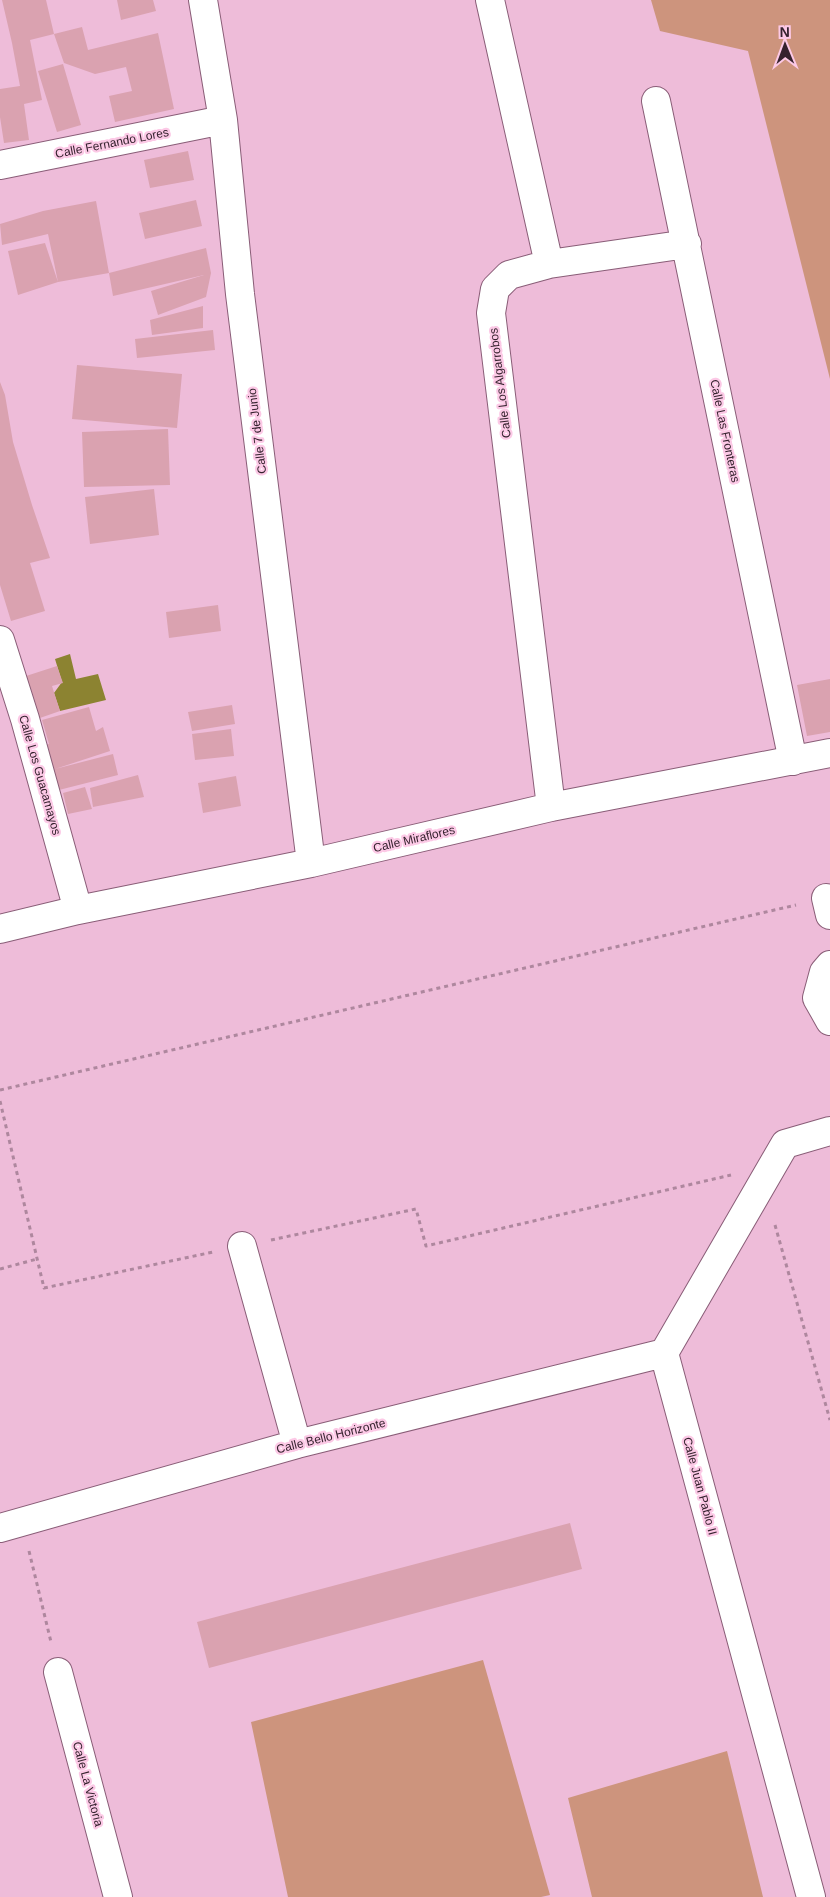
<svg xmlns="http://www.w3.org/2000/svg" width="830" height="1897" font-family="Helvetica,sans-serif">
  <rect width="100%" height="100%" fill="#eebcd9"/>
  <!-- green -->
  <path fill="#cd947d" d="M651 0H830V379L748 51 660 31Z
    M483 1660 550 1895 541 1897H288L251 1722Z
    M727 1751 763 1897H592L568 1798Z"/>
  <!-- water -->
  <path fill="#8c8331" d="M70 654 76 679 98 674 106 700 60 711 54 693 62 682 55 659Z"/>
  <!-- building -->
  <path fill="#daa2b0" d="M2 0H46L54 34 30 40 42 100 24 104 29 140 4 143 0 117V89L20 86 12 43Z
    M117 0H153L156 11 121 20Z
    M82 27 88 50 158 33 174 109 115 122 109 96 132 91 126 67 95 74 64 63 54 34Z
    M63 64 81 125 57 132 38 71Z
    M188 151 194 180 150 188 144 160Z
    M196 200 202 226 145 239 139 213Z
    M96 201 109 273 58 282 48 234 2 245 0 224 43 211Z
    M45 243 58 282 18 295 8 251Z
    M206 248 211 273 206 297 158 315 151 291 204 275 113 296 109 273Z
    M203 306V328L152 335 150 320Z
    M213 330 215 350 137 358 135 339Z
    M77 365 182 374 177 428 72 419Z
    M0 382 5 395 13 442 32 505 50 558 30 563 45 611 11 621 0 585Z
    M168 429 170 485 84 487 82 432Z
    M154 489 159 535 90 544 85 497Z
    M218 605 221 631 169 638 166 612Z
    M57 666 63 683 52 686 60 711 37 719 23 677Z
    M830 679V732L807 736 797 685Z
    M232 705 235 724 192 731 188 712Z
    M89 707 96 731 103 727 110 751 55 769 113 754 118 775 55 791 41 746 49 744 42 720Z
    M231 729 234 756 195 760 192 734Z
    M138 775 144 797 93 807 90 788Z
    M236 776 241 806 203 813 198 783Z
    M85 787 92 809 68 814 63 793Z
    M570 1523 582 1569 209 1668 197 1622Z"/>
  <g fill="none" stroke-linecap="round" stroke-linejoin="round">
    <!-- street casing -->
    <g stroke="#895d77" stroke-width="30">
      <path id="street" d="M203 0 223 120 240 294 311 863
        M490 0 549 264 509 275 495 289 491 313 551 807
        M656 101 793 761
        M0 165 223 120
        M549 264 687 244
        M0 640 25 719 78 910
        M826 898 830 915
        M0 929 78 910 311 863 551 807 830 753
        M830 965 824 972 817 998 830 1021
        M242 1246 297 1444
        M0 1528 297 1444 664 1353
        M58 1672 118 1897
        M811 1897 664 1353 785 1144 830 1131"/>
    </g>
    <!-- path -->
    <path stroke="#ae879e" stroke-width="3" stroke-dasharray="4 4" stroke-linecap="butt" d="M0 1090 796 905
      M0 1101 44 1288 213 1252
      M775 1225 830 1420
      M271 1240 416 1209 426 1246 731 1175
      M0 1269 37 1259
      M29 1551 51 1642"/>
    <!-- street -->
    <use href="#street" stroke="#fff" stroke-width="28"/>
  </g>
  <g text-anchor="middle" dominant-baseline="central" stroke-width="4.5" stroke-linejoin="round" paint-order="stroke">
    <!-- street labels -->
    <g font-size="12" fill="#35222e" stroke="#fcc9e6">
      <text transform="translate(112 143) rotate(-11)">Calle Fernando Lores</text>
      <text transform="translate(500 383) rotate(-97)">Calle Los Algarrobos</text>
      <text transform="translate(257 431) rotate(-97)">Calle 7 de Junio</text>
      <text transform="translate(725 431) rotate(78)">Calle Las Fronteras</text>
      <text transform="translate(40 775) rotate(74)">Calle Los Guacamayos</text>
      <text transform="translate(414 839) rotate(-13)">Calle Miraflores</text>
      <text transform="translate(331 1436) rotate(-14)">Calle Bello Horizonte</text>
      <text transform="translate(700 1486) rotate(75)">Calle Juan Pablo II</text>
      <text transform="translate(88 1784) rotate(75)">Calle La Victoria</text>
    </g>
  </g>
  <!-- north arrow -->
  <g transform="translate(785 45) rotate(359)" stroke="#fcc9e6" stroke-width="4" paint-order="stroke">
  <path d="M0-4L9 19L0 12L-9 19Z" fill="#35222e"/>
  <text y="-8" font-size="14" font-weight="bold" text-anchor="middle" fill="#35222e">N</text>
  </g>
</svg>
